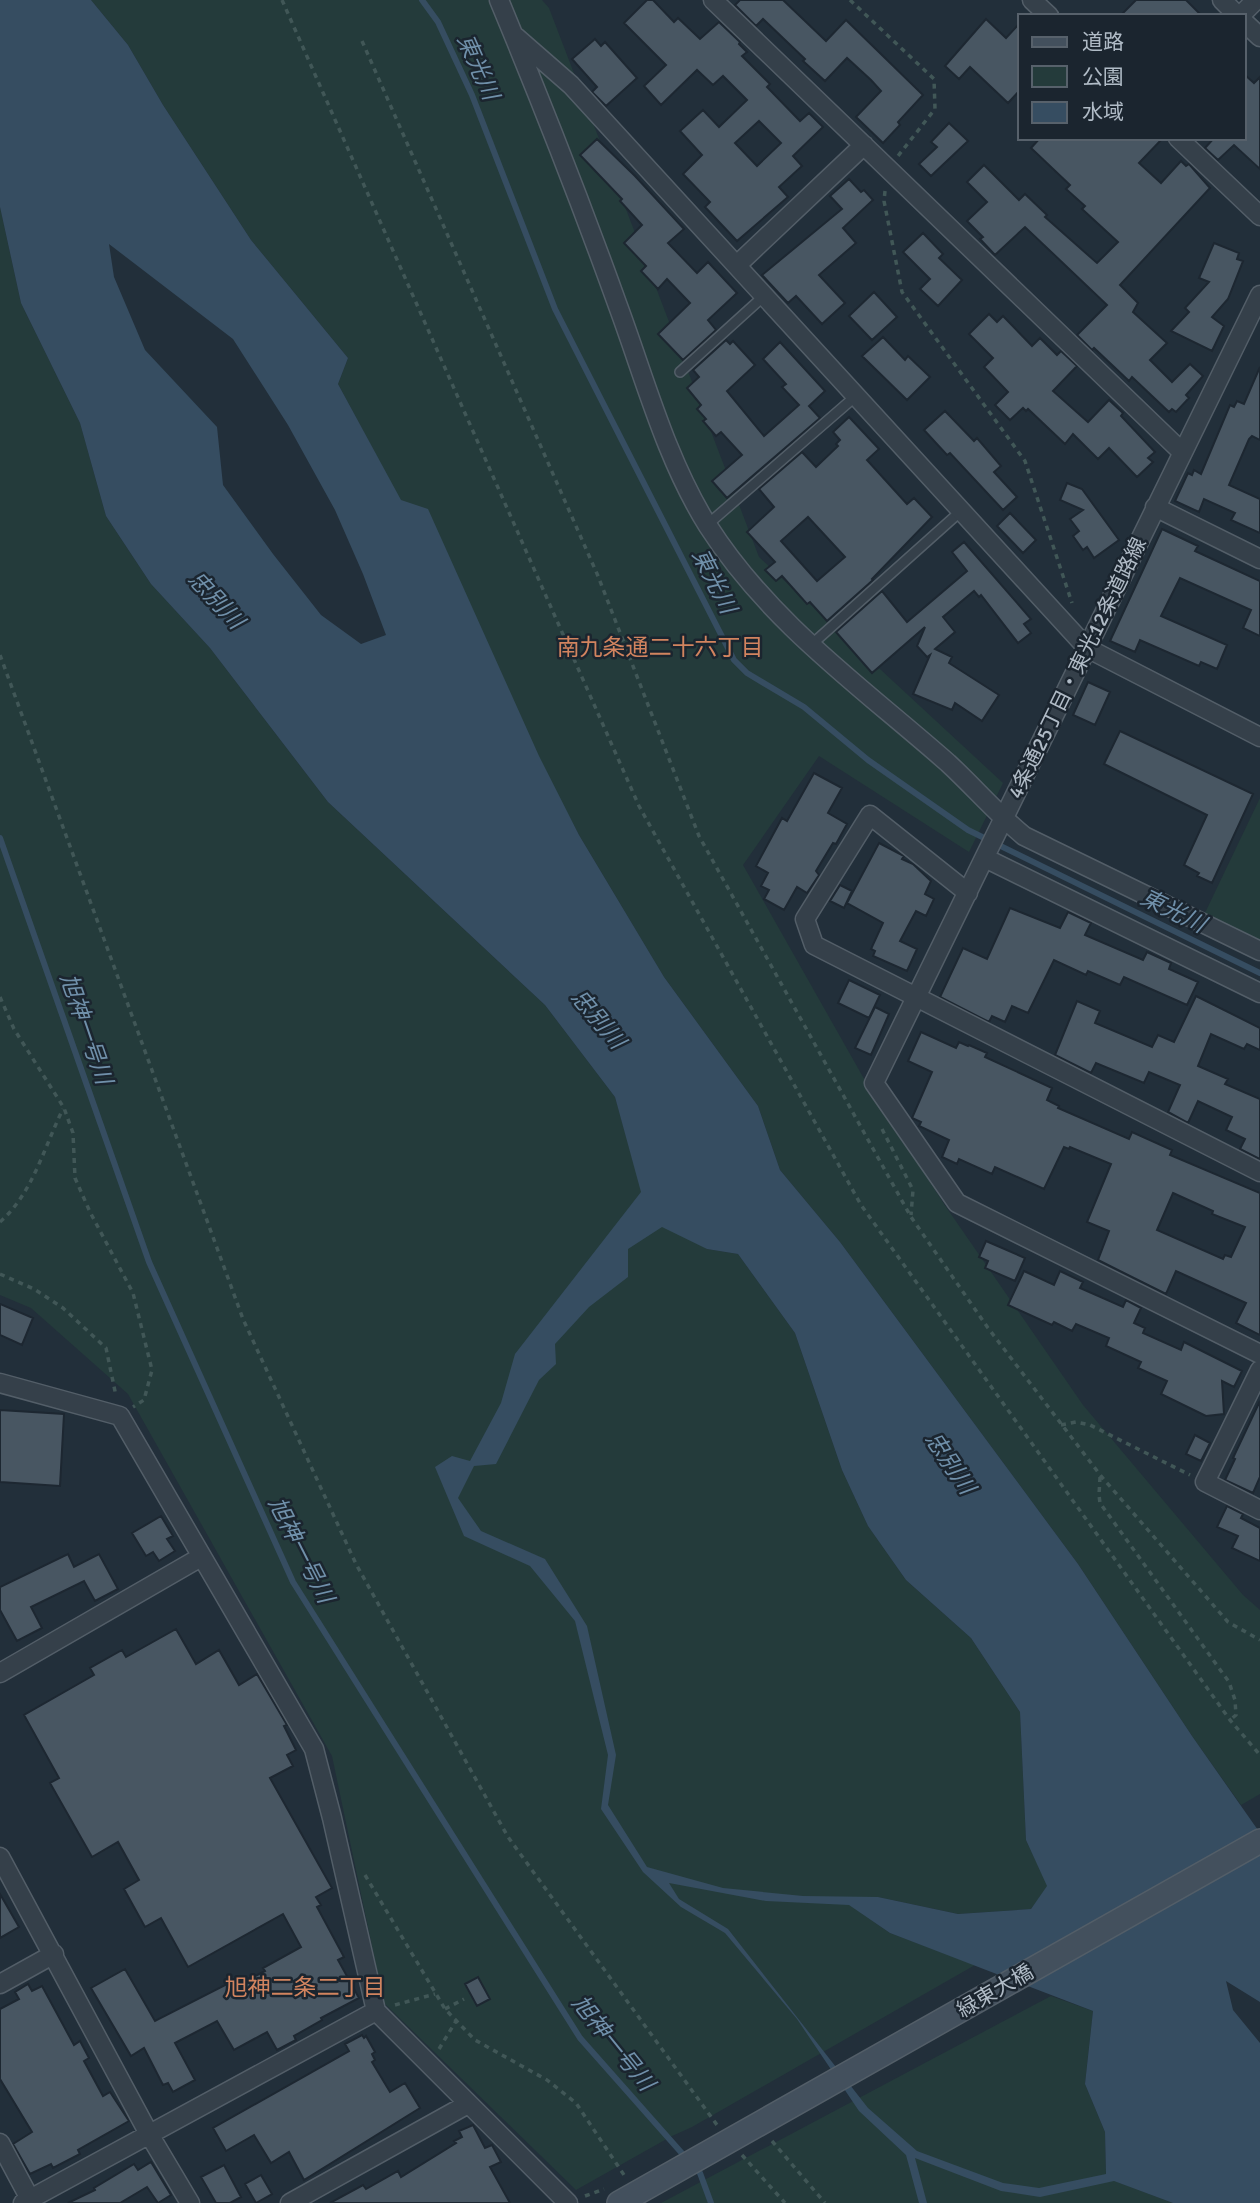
<svg xmlns="http://www.w3.org/2000/svg" width="1260" height="2203" font-family="Signika,'Noto Sans JP',sans-serif">
  <rect width="100%" height="100%" fill="#222f3a"/>
  <!-- green -->
  <path fill="#243b3b" d="M91 0H542L549 8 759 557 1003 783 969 852 819 756 743 865 863 1077 944 1204 1083 1405 1243 1595 1260 1610V1794L1241 1805 1192 1736 1078 1564 840 1242 780 1170 758 1106 664 977 579 835 338 384 348 358 251 240 163 105 128 45Z
    M0 207 21 303 80 423 106 516 151 584 210 648 328 802 545 1005 615 1097 642 1192 707 1249 738 1254 795 1333 842 1470 868 1526 906 1580 971 1638 1020 1712 1026 1840 1048 1886 1031 1909 958 1914 878 1897H848L850 1905 890 1933 975 1965 692 2127 672 2136 576 2190 384 2003 332 1756 128 1394 31 1308 0 1295Z
    M1260 798V942L1204 915Z
    M1051 1996 1093 2011 1085 2084 1105 2132 1106 2174 1115 2181 1173 2203H661Z"/>
  <!-- water -->
  <path fill="#364d61" fill-rule="evenodd" d="M0 0H91L128 45 163 105 251 240 348 358 338 384 401 500 428 509 539 756 579 835 664 977 758 1106 780 1170 840 1242 1078 1564 1192 1736 1260 1833V2002L1226 1981 1233 2010 1260 2043V2203H1173L1114 2181 1040 2197 1001 2191 915 2158 927 2203H919L906 2155 859 2111 797 2019 725 1933 681 1907 643 1872 601 1809 608 1755 575 1621 530 1566 464 1536 435 1467 452 1456 470 1461 501 1403 515 1354 641 1192 615 1097 545 1005 328 802 210 648 151 584 106 516 80 423 21 303 0 207ZM109 244 233 339 288 425 335 510 363 574 386 635 361 644 321 615 273 554 223 485 217 427 145 350 114 277ZM662 1227 707 1249 738 1254 795 1333 842 1470 868 1526 906 1580 971 1638 1020 1712 1026 1840 1047 1886 1031 1909 958 1914 878 1897 803 1896 723 1888 647 1867 608 1805 616 1755 587 1626 545 1559 481 1531 458 1498 474 1466 496 1464 539 1380 556 1364 555 1344 589 1307 628 1277V1249ZM669 1883 766 1901 849 1905 890 1933 1093 2011 1085 2084 1105 2132 1106 2174 1039 2188 1003 2183 917 2151 868 2108 728 1929 679 1899Z"/>
  <g fill="none" stroke-linecap="round" stroke-linejoin="round">
    <!-- stream -->
    <path stroke="#364d61" stroke-width="6" d="M422 0 438 22 472 95 555 309 734 660 747 673 804 707 868 760 968 830 1260 973
      M0 838 149 1262 293 1582 580 2038 687 2159
      M694 2167 700 2173 711 2203"/>
  </g>
  <!-- building -->
  <path fill="#485662" stroke="#1d2731" stroke-width="2" fill-rule="evenodd" d="M647 0H653L674 22 678 18 700 39 719 22 740 42 739 44 747 52 742 56 770 84 767 87 800 121 809 113 823 127 793 156 802 166 779 187 788 197 737 241 705 207 710 202 683 174 702 155 680 131 703 110 719 127 747 100 723 76 713 85 697 70 661 105 644 86 666 65 624 23ZM759 121 781 143 757 166 735 143Z
    M740 0H783L826 41 846 20 923 95 898 122 900 125 883 143 856 117 881 91 871 80 847 58 825 81 803 61 805 59 763 19 756 26 735 5Z
    M1136 0H1186L1202 16H1120Z
    M986 19 1006 38 1020 23V90L1008 103 970 67 959 79 945 66Z
    M595 39 601 46 605 42 637 78 606 106 592 92 597 87 572 59Z
    M1244 74 1254 83 1260 77V169L1234 145 1218 160 1205 148 1214 138H1244Z
    M949 123 968 141 931 176 919 164 937 147 931 142Z
    M1040 138H1163L1139 163 1161 183 1181 161 1186 166 1189 164 1210 188 1120 285 1138 303 1133 312 1167 343 1150 360 1172 382 1190 364 1203 376 1186 395 1189 398 1176 412 1172 409 1169 412 1132 377 1129 381 1094 348 1092 350 1077 335 1107 305 1025 227 995 255 980 239 983 237 967 221 987 202 967 182 984 165 1019 200 1025 194 1047 215 1045 217 1097 263 1118 242 1082 209 1085 206 1066 189 1070 185 1031 148Z
    M597 139 635 176 684 229 668 243 697 273 708 262 737 293 708 320 716 330 683 360 658 334 690 303 667 279 658 289 641 271 646 266 624 243 642 225 620 201 622 199 580 155Z
    M849 179 861 192 864 190 873 200 843 228 856 243 819 275 845 303 822 324 796 296 788 303 762 275 842 209 830 196Z
    M923 233 943 254 939 258 962 280 938 306 920 289 930 279 903 252Z
    M1214 243 1239 253 1237 259 1243 261 1228 299 1212 317 1224 326 1212 351 1171 331 1189 312 1185 308 1209 282 1199 278Z
    M874 292 897 317 872 340 849 316Z
    M989 314 997 322 1003 316 1032 346 1040 338 1057 355 1061 351 1077 366 1053 391 1088 422 1109 400 1123 413 1121 416 1155 452 1148 458 1153 462 1137 477 1109 448 1098 459 1073 434 1065 444 1028 409 1026 411 1023 408 1010 420 995 405 1008 392 984 367 993 358 969 334Z
    M883 337 905 360 908 356 930 377 907 400 862 356Z
    M726 340 730 344 733 341 755 365 727 391 764 436 799 405 782 387 786 384 763 359 780 342 825 391 809 406 820 418 727 498 712 481 742 455 721 432 716 436 703 421 706 419 697 409 701 405 687 388 699 377 693 370Z
    M1260 367V440L1252 436 1249 439 1229 485 1260 499V533L1231 520 1235 513 1204 499 1199 512 1175 501 1188 473 1192 475 1194 470 1201 474 1230 405 1234 407 1237 401 1244 404Z
    M945 411 974 441 977 438 1001 466 994 472 1017 497 1003 510 950 453 947 455 924 430Z
    M849 417 879 449 867 460 907 504 914 498 932 517 872 579 873 580 827 621 810 602 807 604 782 576 776 581 765 570 775 562 747 532 774 507 759 489 802 452 816 467 838 446 836 444 840 440 833 432ZM808 517 845 557 817 581 781 541Z
    M1067 483 1082 489 1119 540 1094 558 1087 547 1083 550 1073 536 1079 531 1070 519 1083 510 1060 500Z
    M1010 513 1036 540 1023 553 997 526Z
    M1162 529 1198 546 1195 551 1260 581V636L1243 628 1251 610 1180 578 1161 616 1227 645 1217 669 1201 662 1199 666 1140 640 1135 652 1110 641Z
    M964 542 1031 619 1024 624 1031 633 1018 643 981 595 979 597 974 591 943 617 955 632 935 649 952 657 949 663 999 695 982 721 955 703 952 710 913 694 930 655 927 657 917 646 925 627 872 673 836 632 882 591 907 622 967 571 952 552Z
    M1088 682 1110 692 1095 725 1073 715Z
    M1120 731 1253 794 1212 883 1197 876 1199 873 1184 865 1207 815 1104 764Z
    M814 773 842 788 828 813 847 824 836 844 833 843 816 871 819 875 807 893 797 887 784 910 764 899 769 890 761 886 768 873 756 866 782 818 787 821Z
    M879 843 904 856 902 859 913 864 931 881 925 894 934 899 926 916 916 911 900 941 917 949 907 971 873 956 875 951 871 949 883 923 847 903Z
    M840 885 852 891 844 908 830 901Z
    M1010 908 1060 928 1068 912 1091 923 1085 935 1143 960 1147 952 1171 963 1169 969 1198 982 1187 1005 1124 977 1120 985 1088 971 1086 975 1054 960 1028 1013 1012 1006 1005 1022 992 1016 989 1022 940 997 963 948 987 959Z
    M849 980 880 995 869 1018 838 1003Z
    M1196 996 1260 1028V1050L1247 1044 1244 1049 1211 1034 1198 1066 1228 1079 1225 1084 1260 1099V1159L1240 1149 1245 1139 1226 1130 1232 1117 1198 1101 1188 1123 1168 1112 1180 1085 1149 1072 1144 1083 1096 1063 1091 1073 1055 1055 1077 1001 1100 1011 1095 1023 1152 1047 1158 1035 1174 1042Z
    M875 1007 889 1014 871 1055 855 1048Z
    M921 1032 956 1048 959 1042 968 1046 969 1045 987 1053 985 1057 1052 1088 1047 1100 1059 1106 1058 1108 1129 1139 1132 1132 1172 1150 1170 1155 1260 1193V1335L1236 1323 1246 1303 1176 1271 1166 1294 1098 1260 1109 1231 1087 1222 1111 1164 1070 1147 1069 1149 1064 1147 1044 1189 995 1167 992 1174 959 1159 957 1164 942 1157 949 1140 919 1126 921 1122 912 1118 932 1072 908 1061ZM1173 1193 1213 1211 1212 1214 1245 1227 1231 1257 1225 1255 1223 1259 1157 1230Z
    M986 1241 1025 1258 1015 1281 985 1268 988 1261 979 1257Z
    M1024 1271 1054 1285 1060 1271 1083 1282 1080 1288 1123 1307 1126 1300 1141 1308 1134 1323 1145 1328 1143 1333 1181 1350 1184 1342 1242 1371 1234 1387 1222 1381 1224 1414 1206 1416 1161 1394 1167 1381 1138 1368 1141 1362 1106 1346 1109 1338 1076 1324 1072 1331 1054 1322 1052 1325 1008 1305Z
    M0 1304 33 1318 22 1345 0 1335Z
    M1260 1401V1477L1253 1493 1225 1480 1235 1459 1233 1458Z
    M0 1410 64 1414 60 1486 0 1482Z
    M1195 1435 1210 1443 1201 1461 1186 1454Z
    M1227 1506 1243 1514 1241 1518 1260 1528V1561L1232 1548 1238 1536 1217 1527Z
    M161 1516 173 1536 167 1539 175 1551 159 1561 153 1552 146 1556 132 1533Z
    M68 1554 74 1567 99 1554 118 1589 95 1601 84 1581 31 1607 42 1628 17 1641 0 1610V1587Z
    M176 1629 196 1664 219 1650 239 1685 257 1674 287 1725 284 1726 296 1750 287 1755 293 1766 270 1778 332 1888 316 1897 321 1905 317 1907 344 1957 338 1960 359 1998 321 2018 322 2020 294 2036 296 2040 277 2050 267 2032 234 2050 217 2021 175 2043 195 2080 173 2092 168 2083 163 2085 144 2048 131 2056 91 1988 125 1969 155 2021 227 1984 230 1989 265 1971 263 1968 301 1947 283 1914 188 1967 161 1918 145 1927 124 1889 139 1880 118 1842 92 1857 50 1783 59 1778 24 1715 94 1675 90 1668 122 1650 126 1657Z
    M0 1894 19 1927 0 1938Z
    M478 1977 490 1999 477 2006 465 1984Z
    M28 1984 32 1991 42 1986 74 2045 80 2041 89 2058 84 2061 103 2096 110 2092 129 2121 78 2150 80 2154 53 2168 51 2164 30 2174 13 2144 32 2132 0 2079V2009L19 1999 15 1992Z
    M362 2035 364 2038 366 2036 375 2052 372 2054 375 2060 372 2062 390 2092 405 2083 420 2108 304 2180 289 2152 271 2163 254 2135 226 2151 213 2128 349 2051 345 2044Z
    M473 2125 485 2148 492 2145 501 2162 490 2167 510 2203H330L363 2185 366 2189 398 2171 401 2177 456 2143 454 2141 462 2137 459 2131Z
    M151 2162 171 2195 158 2203 147 2187 120 2203H68L95 2190 94 2188 134 2164 138 2170Z
    M224 2165 241 2197 230 2203H216L201 2177Z
    M261 2175 272 2194 256 2203 245 2184Z"/>
  <g fill="none" stroke-linecap="round" stroke-linejoin="round">
    <!-- service casing -->
    <g stroke="#535e68" stroke-width="12">
      <path id="service" d="M680 372 765 295
        M707 525 857 395
        M811 645 961 511"/>
    </g>
    <!-- minor casing -->
    <g stroke="#535e68" stroke-width="21">
      <path id="minor" d="M499 0C541 101 581 203 618 306 645 379 666 459 708 526 770 623 863 688 948 763 974 787 997 814 1024 836L1260 951
        M713 0 1182 452
        M1032 0 1049 16
        M1222 0 1238 16
        M1240 16 1256 0
        M1244 22 1260 37
        M516 37 571 85 1087 648 1260 737
        M1178 138 1260 216
        M737 265 864 145
        M1260 295 874 1083 957 1203 1260 1354
        M1155 507 1260 559
        M985 858 1260 993
        M968 893 870 815 805 919 814 945 1260 1172
        M1260 1370 1205 1482 1260 1510
        M0 1383 120 1416 314 1749 332 1818 376 2011 568 2203
        M0 1673 201 1557
        M0 1857 149 2134 190 2203
        M0 1984 54 1954
        M0 2143 30 2199
        M23 2203 376 2011
        M290 2203 468 2104"/>
    </g>
    <!-- secondary casing -->
    <g stroke="#535e68" stroke-width="26">
      <path id="secondary" d="M619 2203 1260 1841"/>
    </g>
    <!-- path -->
    <path stroke="#415757" stroke-width="3.5" stroke-dasharray="5 5" stroke-linecap="butt" d="M282 0 639 806 861 1205 1230 1720 1260 1755
      M850 0 934 79 935 109 898 156
      M362 41 598 576 699 836 911 1217 988 1328 1101 1476 1228 1622 1260 1640
      M885 191 884 201 902 292 1025 461 1072 603
      M0 655 243 1319 356 1564 508 1837 717 2125
      M0 997 14 1029 64 1108 73 1133 75 1178 90 1212 133 1293 152 1370 144 1400 133 1407
      M882 1129 913 1190 911 1215
      M0 1222C33 1193 44 1147 63 1109
      M0 1274 34 1289 63 1308 106 1348 116 1396
      M1061 1425 1076 1422 1090 1425 1190 1475
      M1100 1477 1099 1495 1100 1503 1229 1682 1235 1700 1236 1715 1230 1720
      M365 1875 445 2009 475 2040 547 2080 576 2103 626 2178
      M395 2005 435 1994
      M445 2009 464 1999
      M439 2049 456 2021
      M772 2141 825 2203
      M742 2155 785 2203
      M585 2196 604 2189"/>
    <!-- service -->
    <use href="#service" stroke="#35404a" stroke-width="9"/>
    <!-- minor -->
    <use href="#minor" stroke="#35404a" stroke-width="18"/>
    <!-- secondary -->
    <use href="#secondary" stroke="#43505d" stroke-width="23"/>
  </g>
  <g text-anchor="middle" dominant-baseline="central" stroke-width="5" stroke-linejoin="round" paint-order="stroke">
    <!-- street labels -->
    <g font-size="21" fill="#b0bbc6" stroke="#1b252f">
      <text transform="translate(1077 668) rotate(-64)">4条通25丁目・東光12条道路線</text>
      <text transform="translate(995 1991) rotate(-30)">緑東大橋</text>
    </g>
    <!-- water labels -->
    <g font-size="23" font-style="italic" fill="#7090aa" stroke="#1b252f">
      <text transform="translate(478 67) rotate(66)">東光川</text>
      <text transform="translate(714 581) rotate(63)">東光川</text>
      <text transform="translate(216 600) rotate(47)">忠別川</text>
      <text transform="translate(1173 911) rotate(26)">東光川</text>
      <text transform="translate(598 1019) rotate(50)">忠別川</text>
      <text transform="translate(86 1029) rotate(71)">旭神一号川</text>
      <text transform="translate(950 1463) rotate(56)">忠別川</text>
      <text transform="translate(301 1550) rotate(63)">旭神一号川</text>
      <text transform="translate(613 2043) rotate(51)">旭神一号川</text>
    </g>
    <!-- neighbourhood labels -->
    <g font-size="23" fill="#d2845f" stroke="#1b252f">
      <text x="660" y="647">南九条通二十六丁目</text>
      <text x="305" y="1987">旭神二条二丁目</text>
    </g>
  </g>
  <!-- legend -->
  <rect x="1018" y="14" width="228" height="126" fill="#1b252f" stroke="#57616b" stroke-width="2"/>
  <rect x="1032" y="37" width="35" height="10" fill="#43505d" stroke="#57616b" stroke-width="2"/>
  <text x="1082" y="49" font-size="21" fill="#b0bbc6">道路</text>
  <rect x="1032" y="66" width="35" height="21" fill="#243b3b" stroke="#57616b" stroke-width="2"/>
  <text x="1082" y="84" font-size="21" fill="#b0bbc6">公園</text>
  <rect x="1032" y="102" width="35" height="21" fill="#364d61" stroke="#57616b" stroke-width="2"/>
  <text x="1082" y="119" font-size="21" fill="#b0bbc6">水域</text>
</svg>
